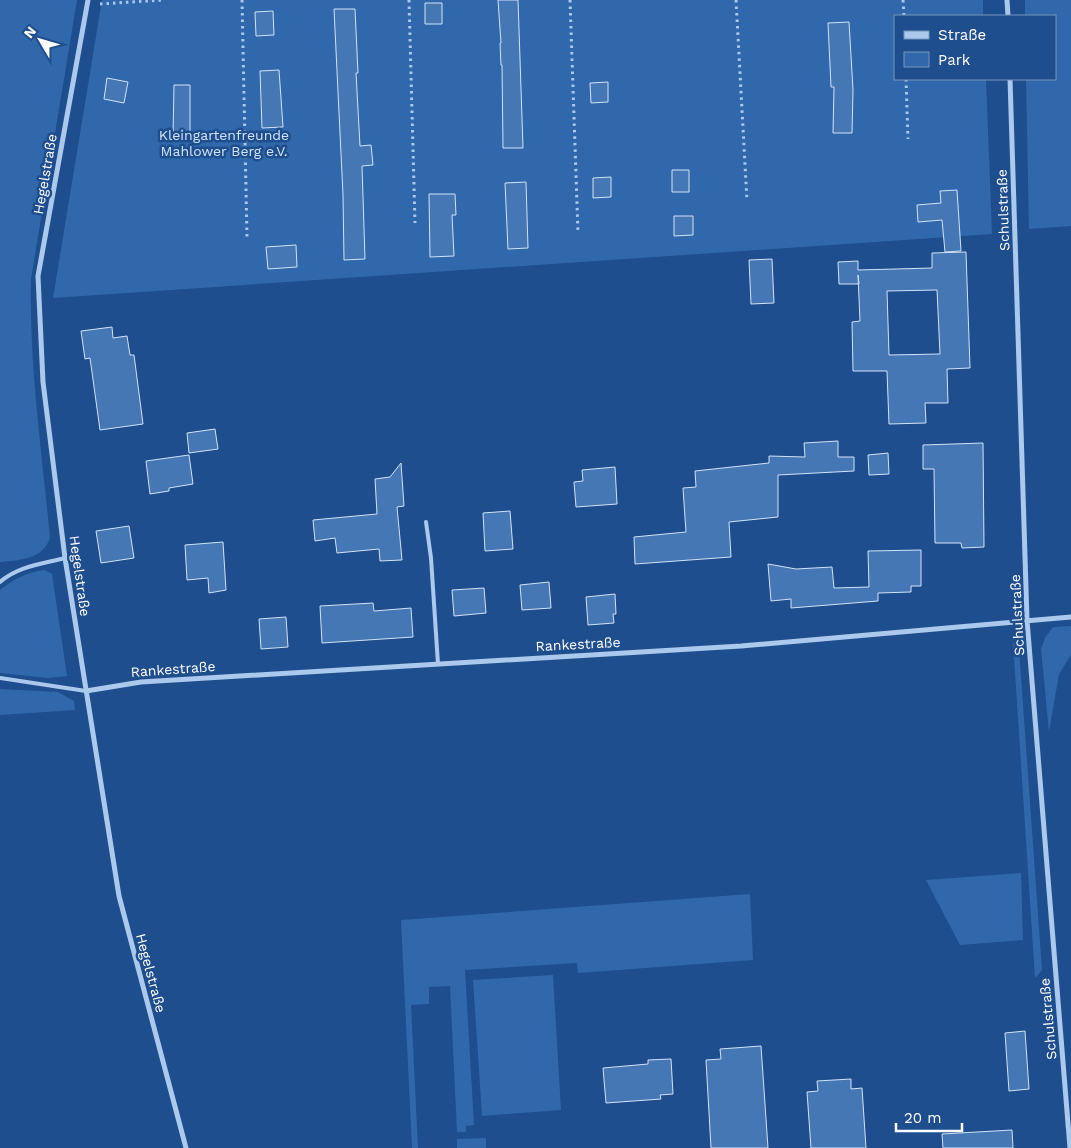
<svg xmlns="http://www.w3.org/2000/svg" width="1071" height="1148" font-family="'Work Sans',sans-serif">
  <rect width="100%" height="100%" fill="#1e4e8d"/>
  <!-- green -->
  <path fill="#3168ab" d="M0 0H77L31 279C29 366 42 452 50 538 42 560 20 560 0 562Z
    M102 0H983V16H895V79H986L992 234 53 298Z
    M1025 0H1071V226L1029 229 1026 79H1055V16H1025Z
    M45 570 52 574 67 676 48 678 0 673V590C14 579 27 572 45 570Z
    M1071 626V655L1059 674 1049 732 1041 649 1045 638 1053 627Z
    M1013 642 1019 649 1042 970 1035 978Z
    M0 689 58 692 74 701 75 710 0 715Z
    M1021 873 1023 940 960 945 926 880Z
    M750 894 753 960 578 973 577 963 465 970 474 1125 466 1126V1132H457L450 986 429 987V1004L411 1005 418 1148H412L401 920Z
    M553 975 561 1110 482 1116 473 980Z
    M486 1138V1148H457V1139Z"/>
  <!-- building -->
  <path fill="#4677b5" stroke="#d0e3f9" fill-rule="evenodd" d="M498 0H518L523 148H503L502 65H501L500 43H501Z
    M425 3H442V24H425Z
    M334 9H355L358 73H356L360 146 371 145 373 165 362 166 365 259 344 260 343 195Z
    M273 11 274 35 256 36 255 12Z
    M849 22 853 90 852 133H833L834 87H831L828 23Z
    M279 70 283 127 262 128 260 71Z
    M107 78 128 82 124 103 104 99Z
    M608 82V102L591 103 590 83Z
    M174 85H190V138L173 137Z
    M672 170H689V192H672Z
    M611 177V197L593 198V178Z
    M526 182 528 248 508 249 505 183Z
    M957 190 961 251 945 252 942 220 918 222 917 205 941 203 940 191Z
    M429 194H455L456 215H452L454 256 430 257Z
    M674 216H693V235L674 236Z
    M296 245 297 267 268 269 266 247Z
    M966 252 970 368 947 369 948 403H925L926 423 889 424 887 371H853L852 322 860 321 858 275 859 284H839L838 262 858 261V270L932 268V253ZM937 290 940 354 889 355 887 291Z
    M772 259 774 303 751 304 749 260Z
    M112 327 113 338 127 336 130 355H134L143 424 100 430 90 358 85 359 81 331Z
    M215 429 218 449 189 453 187 433Z
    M838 441V457H854V471L778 475V517L729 522 731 557 635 564 634 537 686 532 683 488 696 487 695 471 769 463V456L805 457 804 443Z
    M983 443 984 547 962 548 961 543H935L934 469H923V445Z
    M888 453 889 474 869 475 868 455Z
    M189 455 193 484 169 488V491L150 494 146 461Z
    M401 463 404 506 397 507 402 560 380 561 379 549 337 553 335 538 315 541 313 520 377 514 375 479 390 477Z
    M615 467 617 504 576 507 574 482 583 481 582 470Z
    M510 511 513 549 485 551 483 513Z
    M129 526 134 558 101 563 96 531Z
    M223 542 226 590 209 593 208 578 187 580 185 545Z
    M921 550V586H911V592L878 593V601L791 608V599L771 601 768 564 796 569 832 567 834 588 869 587 868 551Z
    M549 582 551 608 522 610 520 585Z
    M484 588 486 613 454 616 452 590Z
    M615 594 616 614H613L614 623 588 625 586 597Z
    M373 603 374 611 411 608 413 637 322 643 320 606Z
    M286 617 288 647 261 649 259 619Z
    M1025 1031 1029 1089 1009 1091 1005 1033Z
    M761 1046 768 1148H711L706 1060 721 1059 720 1049Z
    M671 1059 673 1094 660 1095 661 1099 606 1103 603 1068 648 1064V1060Z
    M851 1079V1089L862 1088 866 1148H811L807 1092 818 1091 817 1081Z
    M1012 1130 1013 1148H943L942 1134Z"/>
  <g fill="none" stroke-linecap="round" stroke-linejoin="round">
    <!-- path -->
    <path stroke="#abc8ed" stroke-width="3" stroke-dasharray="2.5 4" stroke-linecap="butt" d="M242 0 247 237
      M409 0 415 223
      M570 0 578 233
      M736 0 747 201
      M903 0 904 16
      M100 4 163 0
      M906 79 908 139"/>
    <!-- lane -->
    <path stroke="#abc8ed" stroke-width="4" d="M426 522 431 558 438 664
      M0 582C18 566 42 564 65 558
      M0 678 86 691"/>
    <!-- street -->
    <path stroke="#abc8ed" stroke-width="5" d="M88 0 38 276 43 382 65 558 119 896 186 1148
      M1007 0 1008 16
      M1010 79 1027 620 1070 1148
      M86 691 141 682 741 646 1071 617"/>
  </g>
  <g text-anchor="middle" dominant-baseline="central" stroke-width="5" stroke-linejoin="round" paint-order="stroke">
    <!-- park labels -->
    <g font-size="14" fill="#d0e3f9" stroke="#1e4e8d">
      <text x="224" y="135">Kleingartenfreunde<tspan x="224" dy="16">Mahlower Berg e.V.</tspan></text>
    </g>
    <!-- street labels -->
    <g font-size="14" fill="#fff" stroke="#1e4e8d">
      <text transform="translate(45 174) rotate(-80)">Hegelstraße</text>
      <text transform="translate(1003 210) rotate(-92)">Schulstraße</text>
      <text transform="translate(80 576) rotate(82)">Hegelstraße</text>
      <text transform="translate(1017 615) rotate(-93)">Schulstraße</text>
      <text transform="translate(578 644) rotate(-3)">Rankestraße</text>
      <text transform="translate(173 669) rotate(-4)">Rankestraße</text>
      <text transform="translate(151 973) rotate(75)">Hegelstraße</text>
      <text transform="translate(1048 1019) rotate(-95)">Schulstraße</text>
    </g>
  </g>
  <!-- legend -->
  <rect x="894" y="15" width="162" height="65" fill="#1e4e8d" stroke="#7895bb"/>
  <rect x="904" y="31" width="25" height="8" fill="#abc8ed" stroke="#7895bb"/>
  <text x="938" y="40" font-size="15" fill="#ffffff">Straße</text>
  <rect x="904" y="52" width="25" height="15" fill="#3168ab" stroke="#7895bb"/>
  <text x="938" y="65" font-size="15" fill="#ffffff">Park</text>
  <!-- north arrow -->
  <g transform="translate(40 40) rotate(308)" stroke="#1e4e8d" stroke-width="4" paint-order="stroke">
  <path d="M0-4L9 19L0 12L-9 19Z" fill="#ffffff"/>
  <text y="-8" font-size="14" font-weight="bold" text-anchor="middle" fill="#ffffff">N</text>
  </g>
  <!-- scale -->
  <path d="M896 1123v8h66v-8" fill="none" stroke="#ffffff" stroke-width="2.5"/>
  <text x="904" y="1123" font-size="15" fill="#ffffff" stroke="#1e4e8d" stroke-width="4" paint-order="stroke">20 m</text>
</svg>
